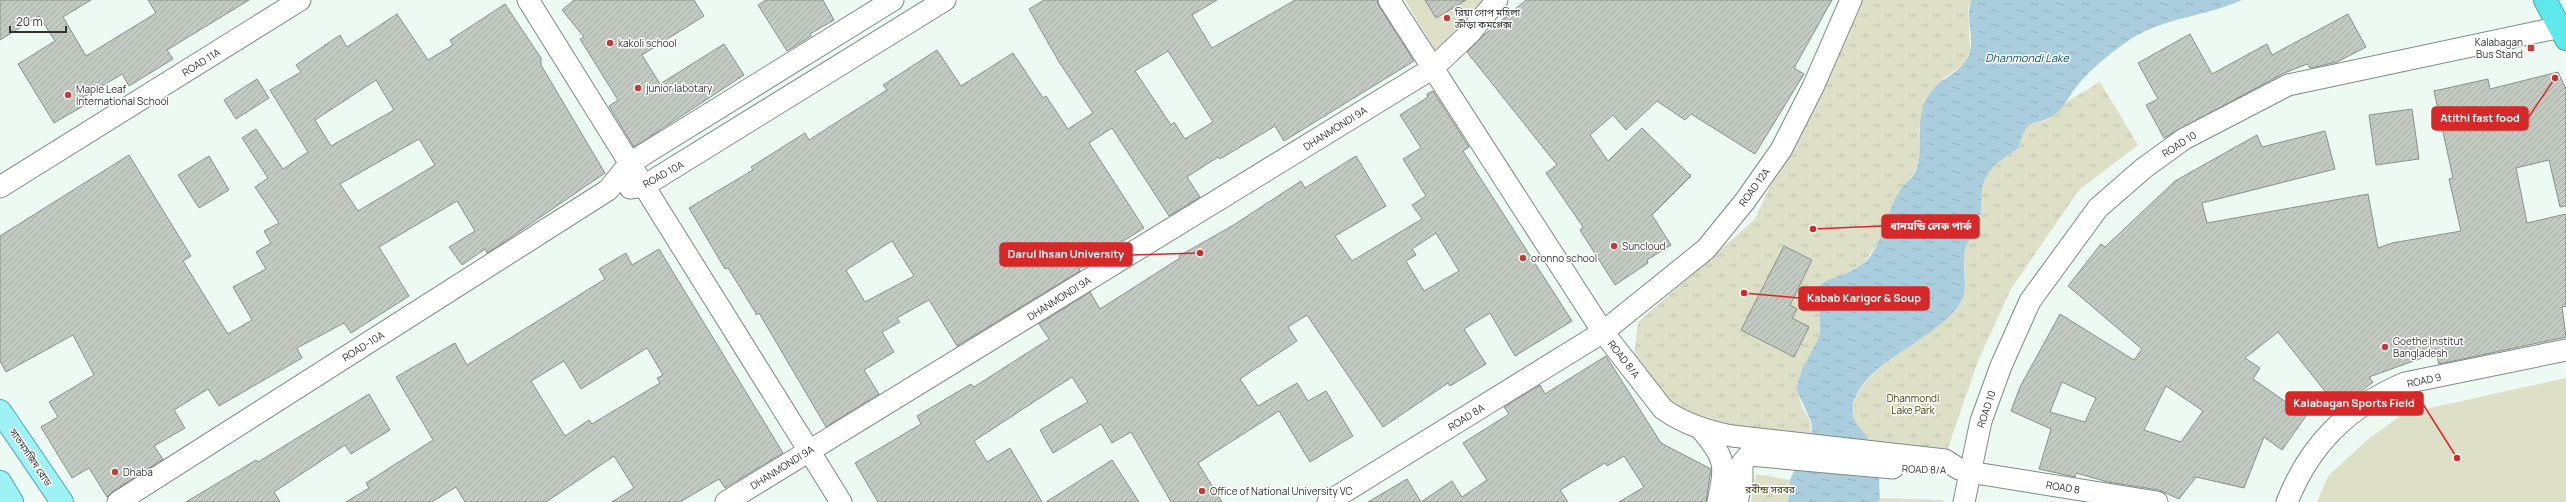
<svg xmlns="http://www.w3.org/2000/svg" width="2566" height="502" font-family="Manrope,'Noto Sans Bengali',sans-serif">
  <defs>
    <pattern id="park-tufts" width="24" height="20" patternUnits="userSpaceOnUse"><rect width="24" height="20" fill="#dde0c7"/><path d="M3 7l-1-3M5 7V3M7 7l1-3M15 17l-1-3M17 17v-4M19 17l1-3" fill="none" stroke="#bec1ab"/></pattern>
    <pattern id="water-ripples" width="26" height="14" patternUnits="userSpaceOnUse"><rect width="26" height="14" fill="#aacede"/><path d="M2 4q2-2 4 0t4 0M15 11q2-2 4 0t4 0" fill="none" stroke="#93b1bf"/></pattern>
    <pattern id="building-hatch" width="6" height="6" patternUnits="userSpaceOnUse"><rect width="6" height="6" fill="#c3cac1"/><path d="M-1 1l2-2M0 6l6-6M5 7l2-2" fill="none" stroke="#a8aea6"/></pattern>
  </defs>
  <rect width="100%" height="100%" fill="#edfaf4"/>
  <!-- green -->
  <path fill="#dde0c7" d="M1405 0H1492L1439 57Z
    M2566 378V502H2317L2328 476 2367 440 2403 414Z"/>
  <!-- park -->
  <path fill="url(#park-tufts)" d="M1855 0H1971L1968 8 1970 50 1966 63 1944 78 1919 128 1921 148 1918 166 1896 198 1880 240 1861 267 1849 274 1823 282 1821 286C1820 302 1824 320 1820 335 1814 356 1796 373 1799 396 1802 417 1817 415 1808 442L1716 428 1658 394 1633 362 1638 322 1755 219Z
    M2100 82 2138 145 2079 190 2011 289 1978 361 1947 451 1868 442C1862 434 1853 425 1853 413 1852 370 1933 338 1958 306 1969 291 1964 274 1964 259 1964 244 1974 235 1979 223 1982 212 1981 200 1982 190 1986 169 2003 158 2019 148L2024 129 2028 124 2048 120 2068 101Z
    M1756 474 1790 480 1788 502H1751Z
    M1880 498 1944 500 1943 502H1878Z"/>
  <!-- water -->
  <path fill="url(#water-ripples)" d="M1971 0H2242C2204 17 2159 18 2125 43 2108 55 2090 70 2077 86 2070 94 2067 103 2059 111 2038 131 2027 110 2019 148 2003 158 1986 169 1982 189 1981 200 1982 212 1979 222 1974 235 1964 244 1964 258 1963 274 1969 290 1959 305 1935 339 1875 358 1857 394 1843 420 1866 431 1875 450 1880 459 1879 487 1880 498L1878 502H1788L1790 480 1812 430 1811 421 1796 389 1802 370 1820 335V286C1828 275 1856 277 1871 255 1885 235 1887 209 1901 189 1907 181 1916 175 1918 164 1923 144 1916 124 1924 104 1936 75 1965 75 1970 51 1974 34 1965 20 1971 0Z"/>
  <!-- building -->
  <path fill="url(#building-hatch)" stroke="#899188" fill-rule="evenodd" d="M0 0H91L63 17 86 56 156 13 148 0H249L167 50 173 59 129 86 122 74 81 99 85 105 54 123 18 64 55 41 39 16 0 40Z
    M574 0H694L704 16 642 55 660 84 724 44 744 75 634 147 609 106 618 100 580 39 584 37 562 10Z
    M766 0H823L834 20 810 34 811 36 787 51 758 5Z
    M1044 0H1217L1192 15 1212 48 1295 0H1377L1379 6 1414 61 1284 141 1275 126 1220 159 1218 157 1187 177 1200 197 1169 216 1112 128 1089 143 1144 228 1079 269 1080 271 957 346 929 300 897 318 900 322 882 332 894 352 864 370 879 394 826 427 759 313 757 315 728 268 725 269 689 208 753 170 751 167 805 133 809 140 887 90 883 85 937 50 961 86 1013 53 1043 98 1046 96 1068 129 1093 113 1059 62 1029 9ZM1168 51 1213 122 1185 139 1174 122 1171 125 1135 71ZM892 241 914 276 865 302 846 270Z
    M1425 0H1466L1436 18Z
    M1526 0H1832L1794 68 1804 74 1755 154 1691 114 1685 120 1657 101 1626 130 1613 115 1590 135 1608 161 1642 128 1691 176 1652 215 1671 245 1647 260 1648 263 1615 285 1580 230 1583 227 1546 173 1557 165 1467 52 1484 35Z
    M505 4 541 58V65L605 173 501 244 487 253 485 249 462 265 449 247 475 231 457 201 379 247 409 296 351 333 344 323 297 348 302 358 219 406 208 389 174 410 185 428 154 446 163 459 112 492 107 497 89 468 72 478 41 427 58 417 49 402 94 375 73 335 6 372 0 361V236L129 155 191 256 183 261 228 334 252 320 233 287 266 269 256 252 271 243 264 231 279 223 255 187 268 178 242 138 256 129 283 169 308 152 270 90 301 72 296 65 340 35 347 47 397 14 428 60 453 45 450 40ZM376 80 394 110 331 146 315 120ZM419 139 435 165 358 211 340 184Z
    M2348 14 2366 47 2337 62 2310 68 2307 64 2282 74 2164 138 2146 105 2158 99 2138 63 2190 34 2212 74 2267 44 2272 55Z
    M2558 72 2566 89V206L2560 207 2549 160 2516 168 2527 223 2566 214V306L2562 307 2566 337 2439 364 2436 353 2369 377 2373 382 2339 409 2278 332 2245 358 2260 368 2253 379 2306 416 2282 450 2264 437 2244 488 2196 477 2179 499 2159 490 2108 482 2076 473 2075 477 2039 469 2051 429 2011 411 2020 387 2060 314 2134 360 2142 349 2068 286 2101 244 2105 247 2175 181 2257 135 2262 147 2325 131 2335 169 2202 203 2207 223 2368 194 2378 248 2392 243 2461 231 2449 179 2453 178 2434 91 2488 79 2490 89ZM2062 382 2096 398 2085 422 2050 412ZM2166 386 2203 411 2181 442 2144 430Z
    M257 79 269 98 236 119 224 100Z
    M1433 91 1469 147 1463 151 1572 321 1515 356 1490 313 1464 329 1486 364 1450 386 1448 383 1383 427 1307 315 1288 327 1297 341 1240 379 1258 406 1297 383 1308 401 1326 391 1353 436 1310 462 1279 411 1198 463 1222 502H1171L1131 432 1112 443 1101 424 1053 453 1040 430 1088 402 1072 377 974 441 987 462 1010 448 1042 502H878L855 463 921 424 917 416 971 384 974 387 1049 339 1039 324 1090 292 1100 309 1180 258 1179 256 1232 226 1301 181 1305 188 1356 156 1386 206 1335 236 1352 261 1422 219 1412 205 1426 196 1403 159 1421 148 1400 115 1428 97 1427 94ZM1436 233 1459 271 1424 291 1406 261 1416 255 1412 249Z
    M2412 109 2419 159 2376 165 2369 115Z
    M209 156 229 190 199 208 178 175Z
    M1784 246 1812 260 1790 305 1797 309 1792 318 1809 327 1794 357 1741 330Z
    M659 249 783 453 725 488 719 479 680 502H612L634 488 614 456 546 502H465L456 487 432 502H346L369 488 366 483 433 440 396 377 455 343 467 365 605 279 599 269 626 253 632 265ZM647 348 663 375 657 378 660 383 592 424 589 420 565 436 531 381 564 361 581 389Z
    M1606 356 1661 443 1711 469 1706 502H1619L1644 487 1624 456 1607 466 1605 463 1560 490 1568 502H1368L1407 479 1421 502 1452 481 1462 497 1487 480 1463 443 1509 414 1504 407 1540 385 1545 394Z
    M369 394 390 430 351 454 345 445 274 492 280 502H186L256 460 258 462Z
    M1112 460 1139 502H1046Z"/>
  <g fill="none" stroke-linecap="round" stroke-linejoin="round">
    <!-- minor casing -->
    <g stroke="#7f8a85" stroke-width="23">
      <path id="minor" d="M528 0 841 502
        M1389 0 1603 332 1663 409C1684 424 1706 431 1732 436L1945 460 1959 469 1969 472 2157 502
        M0 187 300 0
        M630 188 644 186 945 0
        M1701 429C1726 460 1726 463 1718 502
        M118 502 608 190 630 163 893 0
        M726 502 1433 68 1470 33 1497 0
        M1328 502 1603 332 1706 249 1745 201 1781 150 1813 87 1851 0
        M1737 502 1742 481V463L1749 455 1893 468
        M1964 502 1981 421 2001 366 2030 301 2098 208 2144 168 2184 139 2288 85 2566 26
        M2287 502C2310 444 2348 407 2405 383L2566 350"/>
    </g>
    <!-- major casing -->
    <g stroke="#4da9ab" stroke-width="24">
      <path id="major" d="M0 411 62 502
        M0 482 12 502"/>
    </g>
    <!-- highway casing -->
    <g stroke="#4da9ab" stroke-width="24">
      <path id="highway" d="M2545 0 2566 39"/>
    </g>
    <!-- minor -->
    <use href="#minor" stroke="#fff" stroke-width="21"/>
    <!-- major -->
    <use href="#major" stroke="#9ef1f4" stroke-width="22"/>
    <!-- highway -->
    <use href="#highway" stroke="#5de8ec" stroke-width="22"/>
  </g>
  <!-- markers -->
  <g fill="#c83a34" stroke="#fff" stroke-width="1.5">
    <circle cx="1447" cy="18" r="4"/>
    <circle cx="610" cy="43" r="4"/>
    <rect x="2527" y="44" width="8" height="8" rx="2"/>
    <circle cx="638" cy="88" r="4"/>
    <circle cx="68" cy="95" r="4"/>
    <circle cx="1614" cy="246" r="4"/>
    <circle cx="1523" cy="258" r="4"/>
    <circle cx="2385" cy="347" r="4"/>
    <circle cx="115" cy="472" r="4"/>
    <circle cx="1202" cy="491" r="4"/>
  </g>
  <g text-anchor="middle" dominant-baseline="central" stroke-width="3" stroke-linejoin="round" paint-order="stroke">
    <!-- poi labels -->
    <g font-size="10" fill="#2f3331" stroke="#fff" text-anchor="start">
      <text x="1455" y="12">রিয়া গোপ মহিলা<tspan x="1455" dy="12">ক্রীড়া কমপ্লেক্স</tspan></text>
      <text x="2523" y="42" text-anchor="end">Kalabagan<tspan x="2523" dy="12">Bus Stand</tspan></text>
      <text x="618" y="43">kakoli school</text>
      <text x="646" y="88">junior labotary</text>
      <text x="76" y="89">Maple Leaf<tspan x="76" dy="12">International School</tspan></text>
      <text x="1622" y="246">Suncloud</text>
      <text x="1531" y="258">oronno school</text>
      <text x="2393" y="341">Goethe Institut<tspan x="2393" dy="12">Bangladesh</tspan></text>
      <text x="123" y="472">Dhaba</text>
      <text x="1210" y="491">Office of National University VC</text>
    </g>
    <!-- street labels -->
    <g font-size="10" fill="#2f3331" stroke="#fff">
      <text transform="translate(201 62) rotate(-32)">ROAD 11A</text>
      <text transform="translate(1335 128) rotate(-32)">DHANMONDI 9A</text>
      <text transform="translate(2179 144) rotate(-33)">ROAD 10</text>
      <text transform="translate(663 174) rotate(-29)">ROAD 10A</text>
      <text transform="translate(1754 187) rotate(-54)">ROAD 12A</text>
      <text transform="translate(1059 298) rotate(-32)">DHANMONDI 9A</text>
      <text transform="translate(363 346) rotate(-32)">ROAD-10A</text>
      <text transform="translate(1624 359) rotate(52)">ROAD 8/A</text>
      <text transform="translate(2424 380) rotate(-12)">ROAD 9</text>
      <text transform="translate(1986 409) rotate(-72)">ROAD 10</text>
      <text transform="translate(1466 417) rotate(-32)">ROAD 8A</text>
      <text transform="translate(31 457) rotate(56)">সাতমসজিদ রোড</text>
      <text transform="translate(782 467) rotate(-32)">DHANMONDI 9A</text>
      <text transform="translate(1924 469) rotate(2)">ROAD 8/A</text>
      <text transform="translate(2063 487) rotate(9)">ROAD 8</text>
    </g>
    <!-- park labels -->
    <g font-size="10" fill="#3a3c03" stroke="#fff">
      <text x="1913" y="398">Dhanmondi<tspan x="1913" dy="12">Lake Park</tspan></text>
      <text x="1770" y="489">রবীন্দ্র সরবর</text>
    </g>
    <!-- water labels -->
    <g font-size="11" font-style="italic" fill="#074f66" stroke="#fff">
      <text x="2027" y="57">Dhanmondi Lake</text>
    </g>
  </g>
  <!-- callouts -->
  <path fill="none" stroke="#d62828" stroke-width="1.5" d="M2555 78L2528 118M1813 229L1882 226M1200 253L1132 255M1744 293L1799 298M2457 458L2423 404"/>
  <g fill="#d62828" stroke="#fff" stroke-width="1.5">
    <circle cx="2555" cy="78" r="4"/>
    <circle cx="1813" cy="229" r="4"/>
    <circle cx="1200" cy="253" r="4"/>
    <circle cx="1744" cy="293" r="4"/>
    <circle cx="2457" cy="458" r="4"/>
  </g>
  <g fill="#d62828" stroke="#d62828" stroke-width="1.5">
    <rect x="2432" y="107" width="96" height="23" rx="4"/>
    <rect x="1882" y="215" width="97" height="23" rx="4"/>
    <rect x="1000" y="243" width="132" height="23" rx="4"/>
    <rect x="1799" y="287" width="130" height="23" rx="4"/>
    <rect x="2286" y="392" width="137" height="23" rx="4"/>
  </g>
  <g font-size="11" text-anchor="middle" font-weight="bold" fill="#fff">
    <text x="2480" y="122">Atithi fast food</text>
    <text x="1931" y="230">ধানমন্ডি লেক পার্ক</text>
    <text x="1066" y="258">Darul Ihsan University</text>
    <text x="1864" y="302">Kabab Karigor &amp; Soup</text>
    <text x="2354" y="407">Kalabagan Sports Field</text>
  </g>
  <!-- scale -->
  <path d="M10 26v6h56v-6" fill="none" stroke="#2f3331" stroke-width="2"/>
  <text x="16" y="26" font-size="12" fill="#2f3331" stroke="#ffffff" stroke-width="3" paint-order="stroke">20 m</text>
</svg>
